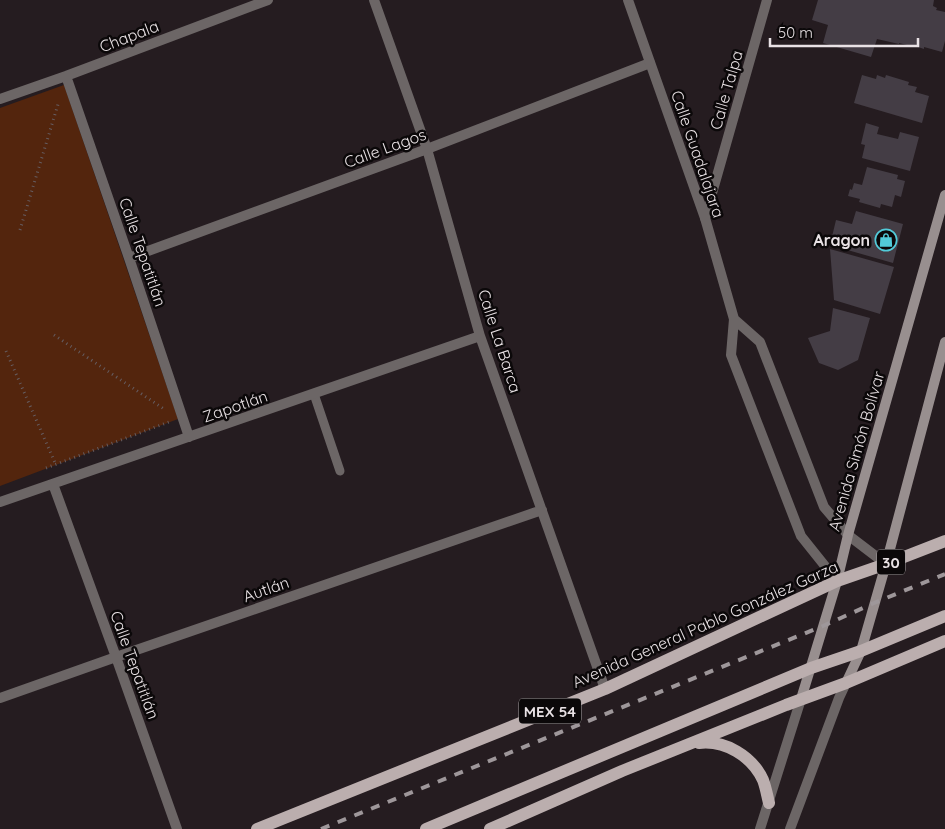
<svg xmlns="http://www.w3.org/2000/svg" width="945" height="829" font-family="Quicksand,sans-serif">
  <rect width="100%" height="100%" fill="#251c20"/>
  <!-- green -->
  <path fill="#53250d" d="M64 85 178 419 0 486V108Z"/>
  <!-- building -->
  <path fill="#443d45" d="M818 0H934L933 6 937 8 936 10 945 12V41L942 52 924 47V49L912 45 911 46 899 43V44L877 39 871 57 823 43 828 25 812 20Z
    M862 75 876 79 877 75 885 78 886 75 909 82 908 85 917 87 915 92 929 96 922 123 854 103Z
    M866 123 879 127 877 134 898 139 900 132 919 137 910 171 862 158 865 145 861 144Z
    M867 167 898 175 897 179 905 181 901 197 895 195 892 207 881 204 880 208 859 202 860 199 848 196 850 189 852 190 854 183 862 185Z
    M856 211 903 224 893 263 830 245 836 220 852 224Z
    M830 249 894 267 880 314 834 300Z
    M833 308 870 318 858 360 838 370 819 363 808 338 830 331Z"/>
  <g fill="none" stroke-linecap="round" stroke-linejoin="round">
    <!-- path -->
    <path stroke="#665d61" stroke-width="3" stroke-dasharray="1 4" stroke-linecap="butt" d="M20 230 59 101
      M54 335 164 409
      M6 351 56 465
      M46 468 169 422"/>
    <!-- service -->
    <path stroke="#6c6666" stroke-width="9" d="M314 394 340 471"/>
    <!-- minor -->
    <path stroke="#6c6666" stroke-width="10" d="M374 0 427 149 480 336 605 689
      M66 76 129 258 189 437
      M0 99 66 76 268 0
      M705 218 767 0
      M129 258 427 149 650 63
      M53 484 116 657 177 829
      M0 502 480 336
      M0 698 116 657 542 510"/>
    <!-- tertiary -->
    <path stroke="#6c6666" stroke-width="10" d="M628 0 705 218 734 319 731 355 801 536 837 581
      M734 319 760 342 824 507 848 535 886 564
      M760 829 801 699
      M790 829 839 698 846 683"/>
    <!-- secondary -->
    <path stroke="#988f8f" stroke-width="10" d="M846 683 861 651 886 564 945 342
      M801 699 837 581 848 535 945 195"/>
    <!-- primary -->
    <path stroke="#bbaeae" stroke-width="12" d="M699 743C725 740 752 756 763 780 766 788 767 795 769 803
      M257 829 605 689 837 581 886 564 945 541
      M426 829 811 668 861 651 945 616
      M490 829 622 771 786 705 846 683 945 641"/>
    <!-- rail -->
    <path stroke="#9e979a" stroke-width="4" stroke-dasharray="9 9" stroke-linecap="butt" d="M321 829 823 626 874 603 945 574"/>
  </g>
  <!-- icons -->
  <defs>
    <g id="shop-ring" transform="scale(1.125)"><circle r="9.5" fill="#0b0809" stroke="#52cbd9" stroke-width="1.5"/><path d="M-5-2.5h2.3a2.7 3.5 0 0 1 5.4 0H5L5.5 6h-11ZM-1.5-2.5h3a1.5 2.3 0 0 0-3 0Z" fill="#52cbd9"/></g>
  </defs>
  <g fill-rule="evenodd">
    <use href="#shop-ring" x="886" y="240"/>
  </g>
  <g text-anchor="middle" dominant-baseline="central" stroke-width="5" stroke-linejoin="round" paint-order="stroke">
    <!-- shield labels -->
    <g fill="#0b0809" stroke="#a6a1a3" stroke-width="1">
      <rect x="877" y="549.5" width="28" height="25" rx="4"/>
      <rect x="519" y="698.5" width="62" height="25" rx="4"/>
    </g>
    <g font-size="15" font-weight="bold" fill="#e9e2e5">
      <text x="891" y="562">30</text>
      <text x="550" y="711">MEX 54</text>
    </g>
    <!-- street labels -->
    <g font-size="16" fill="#e9e2e5" stroke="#0b0809">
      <text transform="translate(129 36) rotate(-21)">Chapala</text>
      <text transform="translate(726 90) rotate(-74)">Calle Talpa</text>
      <text transform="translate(385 148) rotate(-20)">Calle Lagos</text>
      <text transform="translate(698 154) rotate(71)">Calle Guadalajara</text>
      <text transform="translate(143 252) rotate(71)">Calle Tepatitlán</text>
      <text transform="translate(500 341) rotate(72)">Calle La Barca</text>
      <text transform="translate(235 406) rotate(-19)">Zapotlán</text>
      <text transform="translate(856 451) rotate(-74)">Avenida Simón Bolívar</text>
      <text transform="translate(266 589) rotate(-19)">Autlán</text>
      <text transform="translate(705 624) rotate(-24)">Avenida General Pablo González Garza</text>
      <text transform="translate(135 665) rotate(70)">Calle Tepatitlán</text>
    </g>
    <!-- poi labels -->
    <g font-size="16" font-weight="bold" fill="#e9e2e5" stroke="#0b0809" text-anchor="end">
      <text x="870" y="240">Aragon</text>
    </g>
  </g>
  <!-- scale -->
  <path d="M770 38v8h148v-8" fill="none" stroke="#e9e2e5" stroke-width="2.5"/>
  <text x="778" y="38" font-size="15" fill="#e9e2e5" stroke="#0b0809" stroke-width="4" paint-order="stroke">50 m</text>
</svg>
